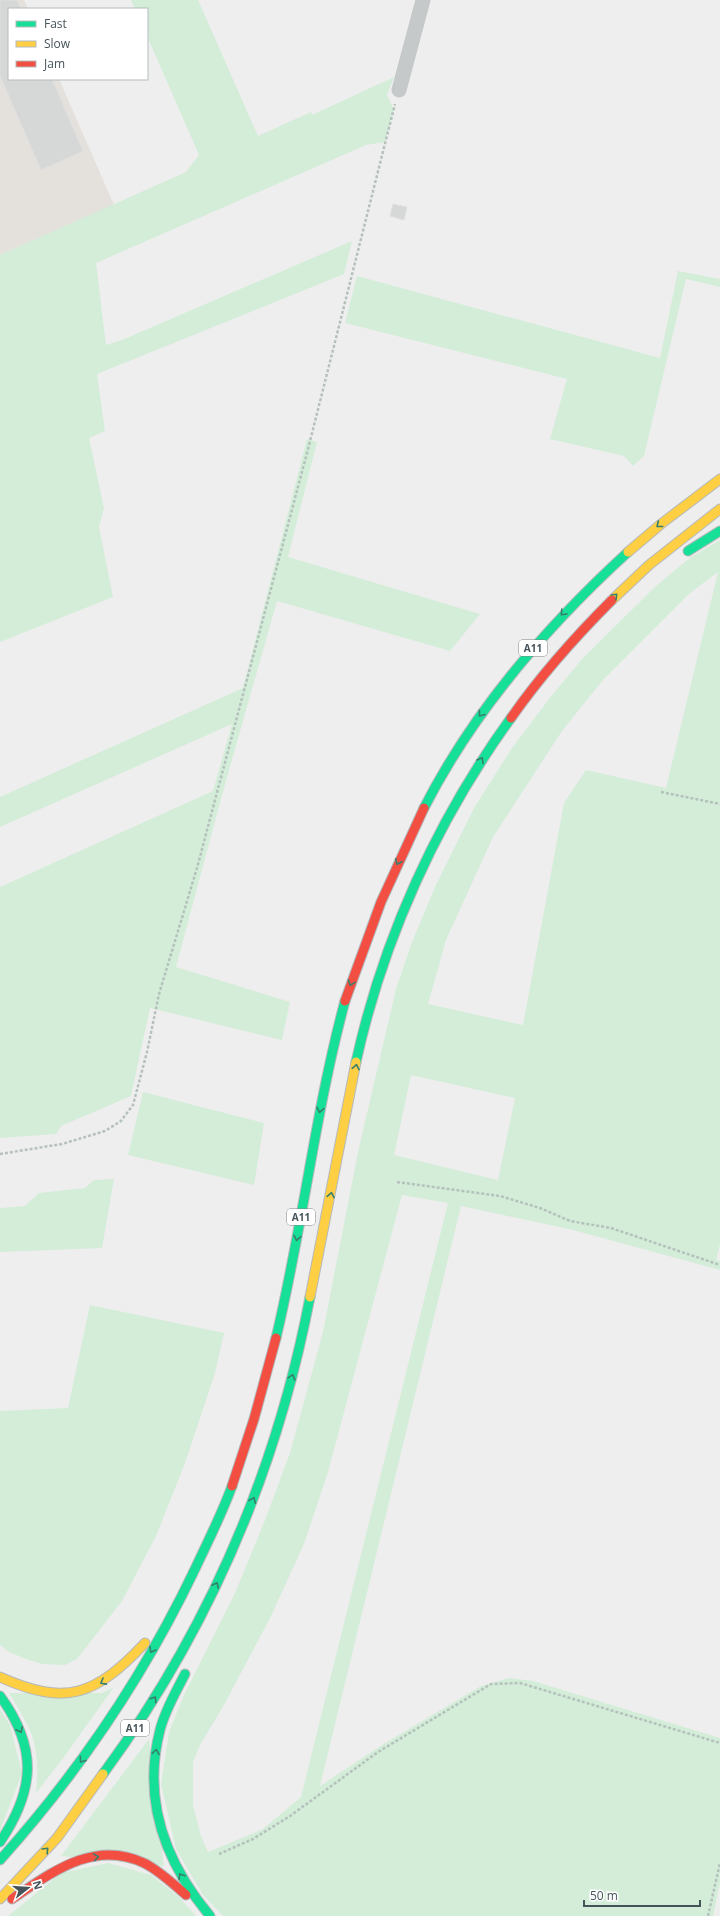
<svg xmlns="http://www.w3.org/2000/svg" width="720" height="1916" font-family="'Open Sans',sans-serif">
  <rect width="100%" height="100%" fill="#efeeee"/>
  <!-- commercial -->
  <path fill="#e4e0dc" d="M0 0H24L28 9H9V79H59L114 205 0 255Z"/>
  <!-- green -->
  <path fill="#d3edd9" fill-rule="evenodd" d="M131 0H198L258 136 311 112 312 115 394 77 387 95 394 110 385 142 366 145 96 263 106 345 122 340 352 241 344 274 97 374 105 431 89 438 104 508 99 527 113 597 0 642V255L186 172 199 155 147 36V9H135Z
    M678 271 720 279V287L686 279 644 456 633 466 624 456 550 439 567 379 345 323 357 276 660 358Z
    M307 439 317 442 288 557 480 614 450 651 277 601 222 795 176 967 290 1002 282 1040 150 1008 131 1096 61 1126 56 1134 0 1138V887L213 791 232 724 0 827V797L243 688Z
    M720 540V1244L716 1260 720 1261V1270L573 1230 461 1206 320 1786 382 1745 481 1686 509 1678 533 1681 720 1738V1883L713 1916H223L203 1895 176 1849 161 1784 169 1732 184 1695 235 1593 265 1520 290 1453 323 1332 358 1152 396 989 412 942 435 887 474 808 512 748 549 699 582 659 656 586 691 557ZM718 572 666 788 586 770 564 803 523 1025 428 1004 446 940 493 837 562 731 603 680 690 593ZM411 1075 515 1098 498 1180 394 1155ZM402 1195 448 1203 301 1797 263 1829 208 1852 201 1836 193 1805V1762L200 1745 224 1705 270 1618 304 1544 328 1472Z
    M143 1092 264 1123 254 1185 128 1155Z
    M114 1179 102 1248 0 1252V1208L25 1206 39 1193 85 1188 94 1180Z
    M90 1305 224 1333 215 1373 185 1463 156 1536 122 1601 77 1659 65 1665 42 1664 26 1659 9 1652 0 1645V1411L68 1408Z
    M114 1687 64 1757 36 1793C40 1744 34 1734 9 1693H102Z
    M0 1709 10 1725 22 1773 0 1831Z
    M149 1739 164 1866 61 1856Z
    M108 1863 151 1875 179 1897 196 1916H8L61 1873Z"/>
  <!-- building -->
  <path fill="#d6d7d7" stroke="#e0e0e1" d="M0 0H17L21 9H9V79H52L83 151 41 170 0 76Z
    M393 204 407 207 404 220 390 216Z"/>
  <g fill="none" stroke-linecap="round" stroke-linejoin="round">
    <!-- fast casing -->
    <g stroke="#b4b9bd" stroke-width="11">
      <path id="fast" d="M688 551 720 531
        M424 808C474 710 547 626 628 552
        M356 1062C383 939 437 820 511 718
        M276 1338C303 1226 315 1112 345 1001
        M185 1674C176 1692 165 1710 160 1730 142 1800 165 1862 210 1916
        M0 1696C38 1748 35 1790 0 1842
        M103 1774C208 1631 277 1470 310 1297
        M0 1860C79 1772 144 1676 195 1569 208 1541 222 1514 232 1486"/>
    </g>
    <!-- slow casing -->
    <g stroke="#b4b9bd" stroke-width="11">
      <path id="slow" d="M628 552 661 524 720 479
        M612 600 649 565 720 509
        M310 1297 356 1062
        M0 1677C67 1707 96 1695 145 1643
        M0 1899 57 1838 103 1774"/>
    </g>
    <!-- jam casing -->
    <g stroke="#b4b9bd" stroke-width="11">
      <path id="jam" d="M511 718C541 675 575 637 612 600
        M345 1001 381 902 424 808
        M232 1486 254 1419 276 1338
        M12 1899C51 1873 94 1839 144 1863 160 1871 173 1884 186 1895"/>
    </g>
    <!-- path -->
    <path stroke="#b5c1bc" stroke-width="2.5" stroke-dasharray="3 2" stroke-linecap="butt" d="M661 792 720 804
      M0 1154 62 1144 105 1131 121 1121 133 1105 147 1052 159 994 197 868 307 453 395 104
      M397 1182 500 1196 540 1208 570 1221 611 1228 720 1265
      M219 1854 253 1839 290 1816 378 1752 491 1684 520 1683 720 1743
      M708 1916 720 1863"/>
    <!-- street -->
    <path stroke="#c6c9ca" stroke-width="15" d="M399 90 423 0"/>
    <!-- fast -->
    <use href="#fast" stroke="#16e098" stroke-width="9"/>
    <!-- slow -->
    <use href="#slow" stroke="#ffcf43" stroke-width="9"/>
    <!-- jam -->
    <use href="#jam" stroke="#f24e42" stroke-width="9"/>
  </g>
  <!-- one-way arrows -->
  <defs><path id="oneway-chevron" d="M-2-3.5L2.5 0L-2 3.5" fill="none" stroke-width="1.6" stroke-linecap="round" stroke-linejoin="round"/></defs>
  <g stroke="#387e6d">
    <use href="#oneway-chevron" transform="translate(659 525) rotate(142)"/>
    <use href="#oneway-chevron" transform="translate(615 596) rotate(-45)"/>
    <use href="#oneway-chevron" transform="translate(563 613) rotate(133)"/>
    <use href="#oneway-chevron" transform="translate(481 714) rotate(128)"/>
    <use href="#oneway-chevron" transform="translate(481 760) rotate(-59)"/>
    <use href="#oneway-chevron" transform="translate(398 862) rotate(115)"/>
    <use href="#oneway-chevron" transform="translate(351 983) rotate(110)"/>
    <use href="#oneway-chevron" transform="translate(356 1067) rotate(-79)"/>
    <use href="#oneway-chevron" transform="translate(320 1110) rotate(101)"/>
    <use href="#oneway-chevron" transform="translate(331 1195) rotate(-79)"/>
    <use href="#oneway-chevron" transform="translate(297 1238) rotate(100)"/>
    <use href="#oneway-chevron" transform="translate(292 1377) rotate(-74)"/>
    <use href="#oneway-chevron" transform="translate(253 1500) rotate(-68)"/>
    <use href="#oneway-chevron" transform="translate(216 1585) rotate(-65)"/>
    <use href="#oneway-chevron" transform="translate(152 1650) rotate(120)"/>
    <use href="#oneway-chevron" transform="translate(103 1682) rotate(151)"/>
    <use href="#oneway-chevron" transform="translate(154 1699) rotate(-57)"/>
    <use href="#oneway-chevron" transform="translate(20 1730) rotate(65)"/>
    <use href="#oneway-chevron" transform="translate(156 1752) rotate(-81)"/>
    <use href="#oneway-chevron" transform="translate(82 1760) rotate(126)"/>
    <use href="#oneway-chevron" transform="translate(46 1850) rotate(-46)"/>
    <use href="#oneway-chevron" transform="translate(96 1857) rotate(-9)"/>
    <use href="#oneway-chevron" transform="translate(181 1876) rotate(-122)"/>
  </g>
  <g text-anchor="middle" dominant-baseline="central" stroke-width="3" stroke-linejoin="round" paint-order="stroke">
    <!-- shield labels -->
    <g fill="#fff" stroke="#7e878c" stroke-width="1">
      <rect x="519" y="640" width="28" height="16" rx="3"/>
      <rect x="287" y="1209" width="28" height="16" rx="3"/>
      <rect x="121" y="1720" width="28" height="16" rx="3"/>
    </g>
    <g font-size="10" font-weight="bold" fill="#46545a">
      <text x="533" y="648">A11</text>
      <text x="301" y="1217">A11</text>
      <text x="135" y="1728">A11</text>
    </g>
  </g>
  <!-- legend -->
  <rect x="8" y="8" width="140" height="72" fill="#ffffff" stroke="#b5bbbd"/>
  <rect x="16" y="21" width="20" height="6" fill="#16e098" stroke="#b5bbbd"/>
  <text x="44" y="28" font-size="12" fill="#46545a">Fast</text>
  <rect x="16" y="41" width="20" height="6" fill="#ffcf43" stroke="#b5bbbd"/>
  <text x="44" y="48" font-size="12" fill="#46545a">Slow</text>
  <rect x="16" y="61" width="20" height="6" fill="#f24e42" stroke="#b5bbbd"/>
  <text x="44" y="68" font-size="12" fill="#46545a">Jam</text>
  <!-- north arrow -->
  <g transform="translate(28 1888) rotate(73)" stroke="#ffffff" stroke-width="3" paint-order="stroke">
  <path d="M0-3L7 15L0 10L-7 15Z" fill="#46545a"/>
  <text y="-6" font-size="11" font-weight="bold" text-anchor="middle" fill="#46545a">N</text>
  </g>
  <!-- scale -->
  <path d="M584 1900v6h116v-6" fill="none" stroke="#46545a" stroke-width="2"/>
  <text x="590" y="1900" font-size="12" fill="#46545a" stroke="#ffffff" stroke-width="3" paint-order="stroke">50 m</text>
</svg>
